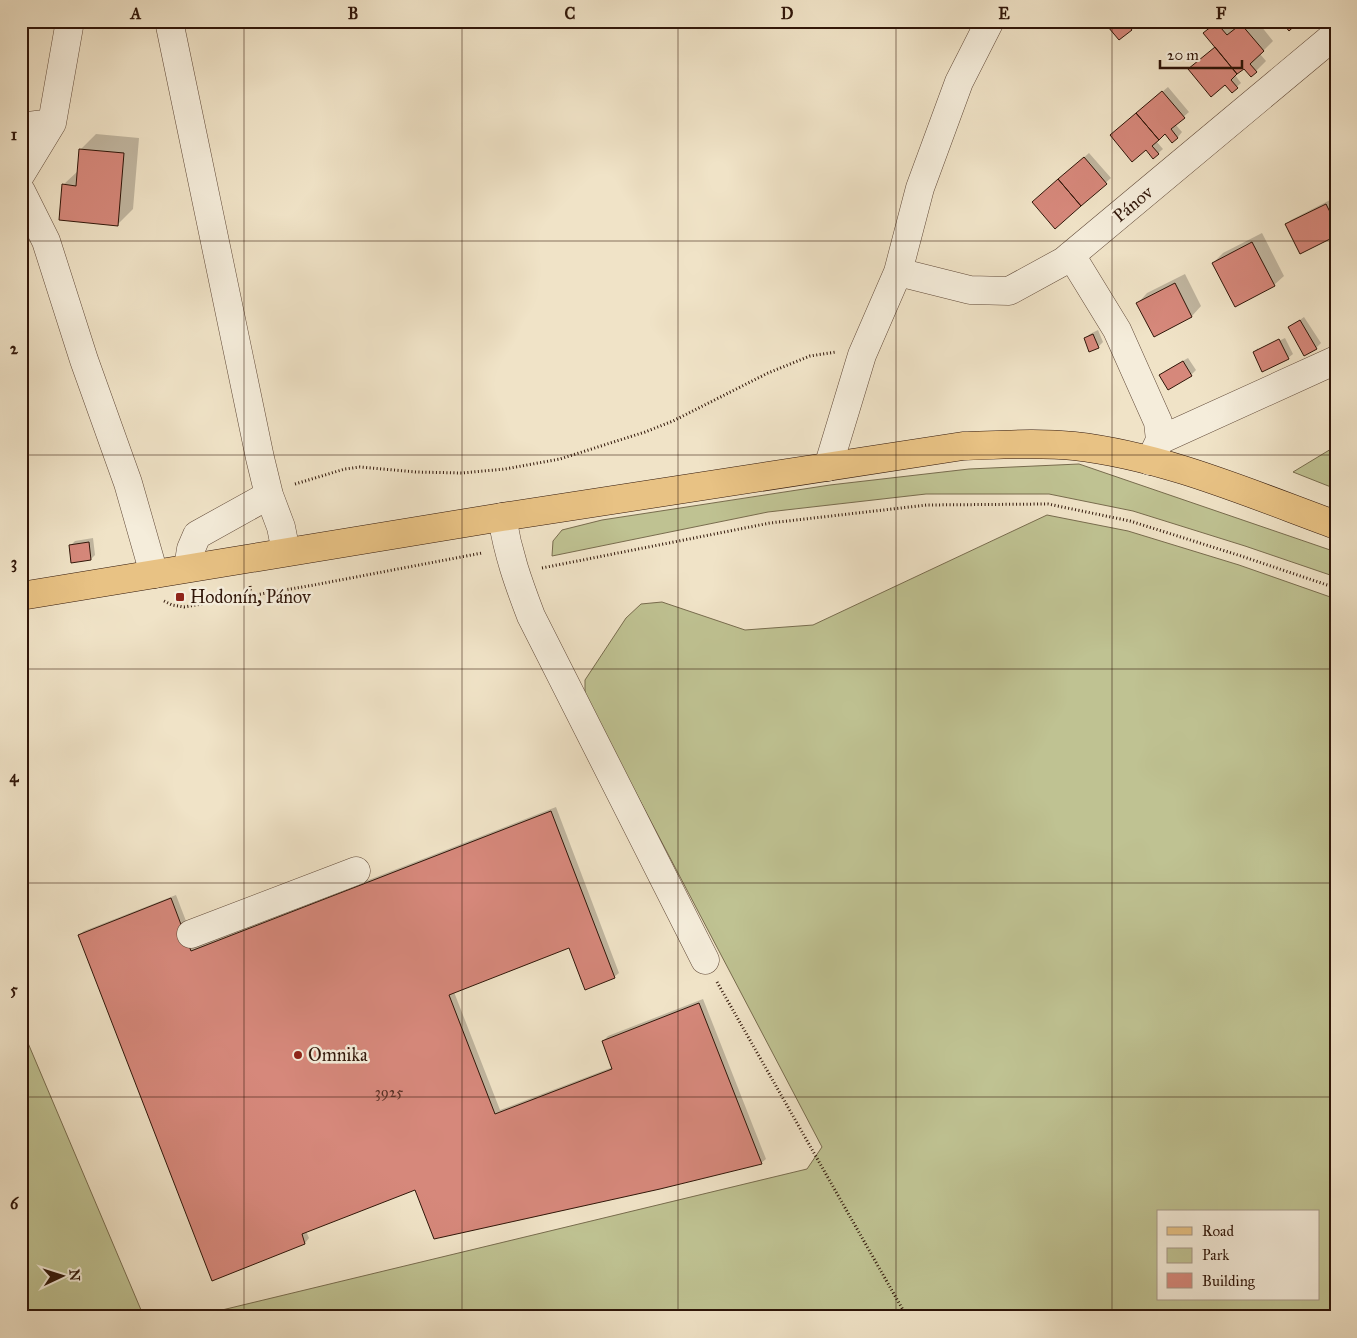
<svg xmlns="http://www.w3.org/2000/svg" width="1357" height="1338" font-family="'IM FELL Great Primer',serif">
  <rect width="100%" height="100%" fill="#f0e3c7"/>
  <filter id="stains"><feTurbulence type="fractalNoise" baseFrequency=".004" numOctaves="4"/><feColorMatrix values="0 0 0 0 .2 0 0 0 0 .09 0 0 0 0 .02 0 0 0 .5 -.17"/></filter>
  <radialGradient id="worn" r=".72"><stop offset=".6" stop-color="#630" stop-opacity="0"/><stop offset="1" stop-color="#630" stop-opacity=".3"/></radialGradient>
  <!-- green -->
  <path fill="#bfc292" stroke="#786c4e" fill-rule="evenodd" d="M1336 446V489L1293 472Z
    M1079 464 1336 552V577L1245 546 1133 511 1049 494H926L768 512 552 556 553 541 562 530 602 520 830 485 969 469Z
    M1047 515 1128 531 1239 565 1336 599V1317H193L807 1169 822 1147 585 696V680L626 618 641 604 662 602 745 630 813 625ZM1158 1212H1318V1299H1158Z
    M25 1036 144 1317H21V1037Z"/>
  <!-- shadow -->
  <path fill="#0003" d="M1105 21H1134L1136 24 1119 39Z
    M1215 21H1234L1238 26 1244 21H1257L1273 41 1260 54 1266 61 1256 71 1251 75 1244 67 1235 75 1241 83 1232 91 1216 46 1213 25Z
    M1307 21H1315L1311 25Z
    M1168 87 1189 112 1175 124 1182 132 1178 137 1173 141 1166 133 1156 141 1163 149 1154 157 1147 149 1116 130Z
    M96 134 139 138 133 209 118 224 63 185 79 170 81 149Z
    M1089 153 1111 178 1055 227 1038 197Z
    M1330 200 1336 210V234L1286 225 1291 220Z
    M1262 233 1284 276 1274 285 1213 263 1223 253Z
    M1185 274 1201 306 1192 316 1138 303 1147 293Z
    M1304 317 1321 343 1316 348 1290 327Z
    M1098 330 1103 342 1098 347 1085 338 1090 334Z
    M1285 338 1293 354 1288 358 1254 352 1258 348V351Z
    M1188 358 1196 370 1191 375 1160 376 1165 371Z
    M93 538 95 555 91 559 70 546 75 541Z
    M556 807 619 973 614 977 569 947 454 992 500 1110 613 1067 603 1041 608 1036 703 999 766 1159 761 1163 415 1188 306 1231 309 1238 305 1243 213 1279 79 935 84 931 176 895 196 947Z"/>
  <!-- building -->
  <path fill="#d6887b" stroke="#301609" d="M1103 21H1125L1132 30 1119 40Z
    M1213 21H1215L1227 35 1241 24 1264 51 1250 64 1257 72 1251 77 1244 69 1237 74 1203 33 1212 26 1210 24Z
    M1281 21H1300L1289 31Z
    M1215 47 1237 74 1231 80 1238 88 1232 93 1225 85 1211 97 1188 69Z
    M1162 91 1185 118 1171 129 1178 138 1172 143 1165 134 1159 140 1136 113Z
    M1136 113 1159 140 1152 146 1159 154 1153 159 1146 150 1132 162 1110 135Z
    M79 149 124 153 118 226 59 220 62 184 76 186Z
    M1084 157 1107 184 1081 206 1058 179Z
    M1058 179 1081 206 1055 229 1032 202Z
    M1326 204 1336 224V236L1300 254 1285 224Z
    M1252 242 1275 286 1235 307 1212 263Z
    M1175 283 1192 317 1154 337 1136 303Z
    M1300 320 1317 349 1304 356 1288 327Z
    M1093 334 1099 348 1089 352 1084 338Z
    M1279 339 1289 359 1262 372 1253 352Z
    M1183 361 1192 376 1168 390 1159 375Z
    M89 542 91 560 71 563 69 545Z
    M551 811 615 978 585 990 569 948 449 995 495 1114 612 1069 602 1041 699 1003 762 1164 660 1189 434 1239 415 1190 302 1234 305 1244 212 1281 78 935 171 898 191 951Z"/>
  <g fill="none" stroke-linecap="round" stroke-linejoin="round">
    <!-- minor casing -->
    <g stroke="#604938" stroke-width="29">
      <path id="minor" d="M169 21 260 458 269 495 281 527 286 552
        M21 127 52 123 70 21
        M21 174 52 123
        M21 191 46 241 84 360 128 483 154 574
        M1071 255 1117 330 1158 422 1160 440 1150 461
        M898 272 970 290 1009 291 1064 261 1336 34
        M1160 440 1336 360
        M828 467 862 355 898 272 920 188 959 82 990 21
        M502 517C508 554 518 582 531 616L705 960
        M188 568 191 549 197 535 269 495
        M191 934 356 871"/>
    </g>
    <!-- major casing -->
    <g stroke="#301609" stroke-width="29">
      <path id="major" d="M21 596 502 517 963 446C1000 445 1037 442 1074 446 1164 456 1251 494 1336 525"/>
    </g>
    <!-- path -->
    <path stroke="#301609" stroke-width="3" stroke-dasharray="1 2.5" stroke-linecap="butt" d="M295 484 345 469 360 467 416 472 462 473 505 469 560 459 645 432 673 421 768 373 810 356 836 352
      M542 568 770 523 927 505 1048 504 1130 521 1241 556 1336 588
      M250 586 251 596
      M164 601 172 605 184 607 314 585 482 553
      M717 982 907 1317"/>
    <!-- minor -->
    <use href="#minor" stroke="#f5eddb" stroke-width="28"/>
    <!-- major -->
    <use href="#major" stroke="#e8c284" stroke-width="28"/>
  </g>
  <!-- grid -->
  <path fill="none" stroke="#301609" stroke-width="1" stroke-opacity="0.55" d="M244 21V1317M462 21V1317M678 21V1317M896 21V1317M1112 21V1317M21 241H1336M21 455H1336M21 669H1336M21 883H1336M21 1097H1336"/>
  <!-- markers -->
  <g fill="#8f2418" stroke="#f5eddb" stroke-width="2">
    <rect x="175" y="592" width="10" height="10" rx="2.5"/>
    <circle cx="298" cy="1055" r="5"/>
  </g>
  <g text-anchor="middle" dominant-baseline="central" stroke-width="5" stroke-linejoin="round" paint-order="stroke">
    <!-- number labels -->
    <g font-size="15" fill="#5a3226">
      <text x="389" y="1092">3925</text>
    </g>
    <!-- street labels -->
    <g font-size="18" fill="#301609" stroke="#f5eddb">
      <text transform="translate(1133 204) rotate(-40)">Pánov</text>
    </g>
    <!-- poi labels -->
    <g font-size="18" fill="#301609" stroke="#f5eddb" text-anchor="start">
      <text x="190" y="597">Hodonín, Pánov</text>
      <text x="308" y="1055">Omnika</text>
    </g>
  </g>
  <!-- margin -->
  <rect width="1357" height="1338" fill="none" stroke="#f0e3c7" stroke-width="55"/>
  <!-- legend -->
  <rect x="1157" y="1210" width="162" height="90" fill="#f5eddb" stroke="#a69787"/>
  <rect x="1167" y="1227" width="25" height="8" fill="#e8c284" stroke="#a69787"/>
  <text x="1202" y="1236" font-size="15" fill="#301609">Road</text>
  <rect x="1167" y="1248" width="25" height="15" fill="#bfc292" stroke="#a69787"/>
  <text x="1202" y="1260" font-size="15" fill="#301609">Park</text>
  <rect x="1167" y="1273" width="25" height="15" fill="#d6887b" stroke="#a69787"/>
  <text x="1202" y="1286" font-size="15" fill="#301609">Building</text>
  <!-- north arrow -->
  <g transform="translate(62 1276) rotate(86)" stroke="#f5eddb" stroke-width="4" paint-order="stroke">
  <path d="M0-4L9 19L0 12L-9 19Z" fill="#301609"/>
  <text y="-8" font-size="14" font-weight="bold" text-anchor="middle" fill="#301609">N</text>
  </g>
  <!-- scale -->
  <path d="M1160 60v8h82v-8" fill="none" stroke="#301609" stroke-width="2.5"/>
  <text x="1167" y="60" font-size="15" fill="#301609" stroke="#f5eddb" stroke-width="4" paint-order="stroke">20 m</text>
  <rect x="28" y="28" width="1302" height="1282" fill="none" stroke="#301609" stroke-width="2"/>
  <g font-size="16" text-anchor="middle" font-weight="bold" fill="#301609">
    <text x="136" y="19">A</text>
    <text x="353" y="19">B</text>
    <text x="570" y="19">C</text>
    <text x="787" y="19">D</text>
    <text x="1004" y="19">E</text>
    <text x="1221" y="19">F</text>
    <text x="14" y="140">1</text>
    <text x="14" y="354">2</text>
    <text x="14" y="568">3</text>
    <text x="14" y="782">4</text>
    <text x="14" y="995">5</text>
    <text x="14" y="1209">6</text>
  </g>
  <rect width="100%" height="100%" filter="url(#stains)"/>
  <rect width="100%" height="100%" fill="url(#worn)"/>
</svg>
